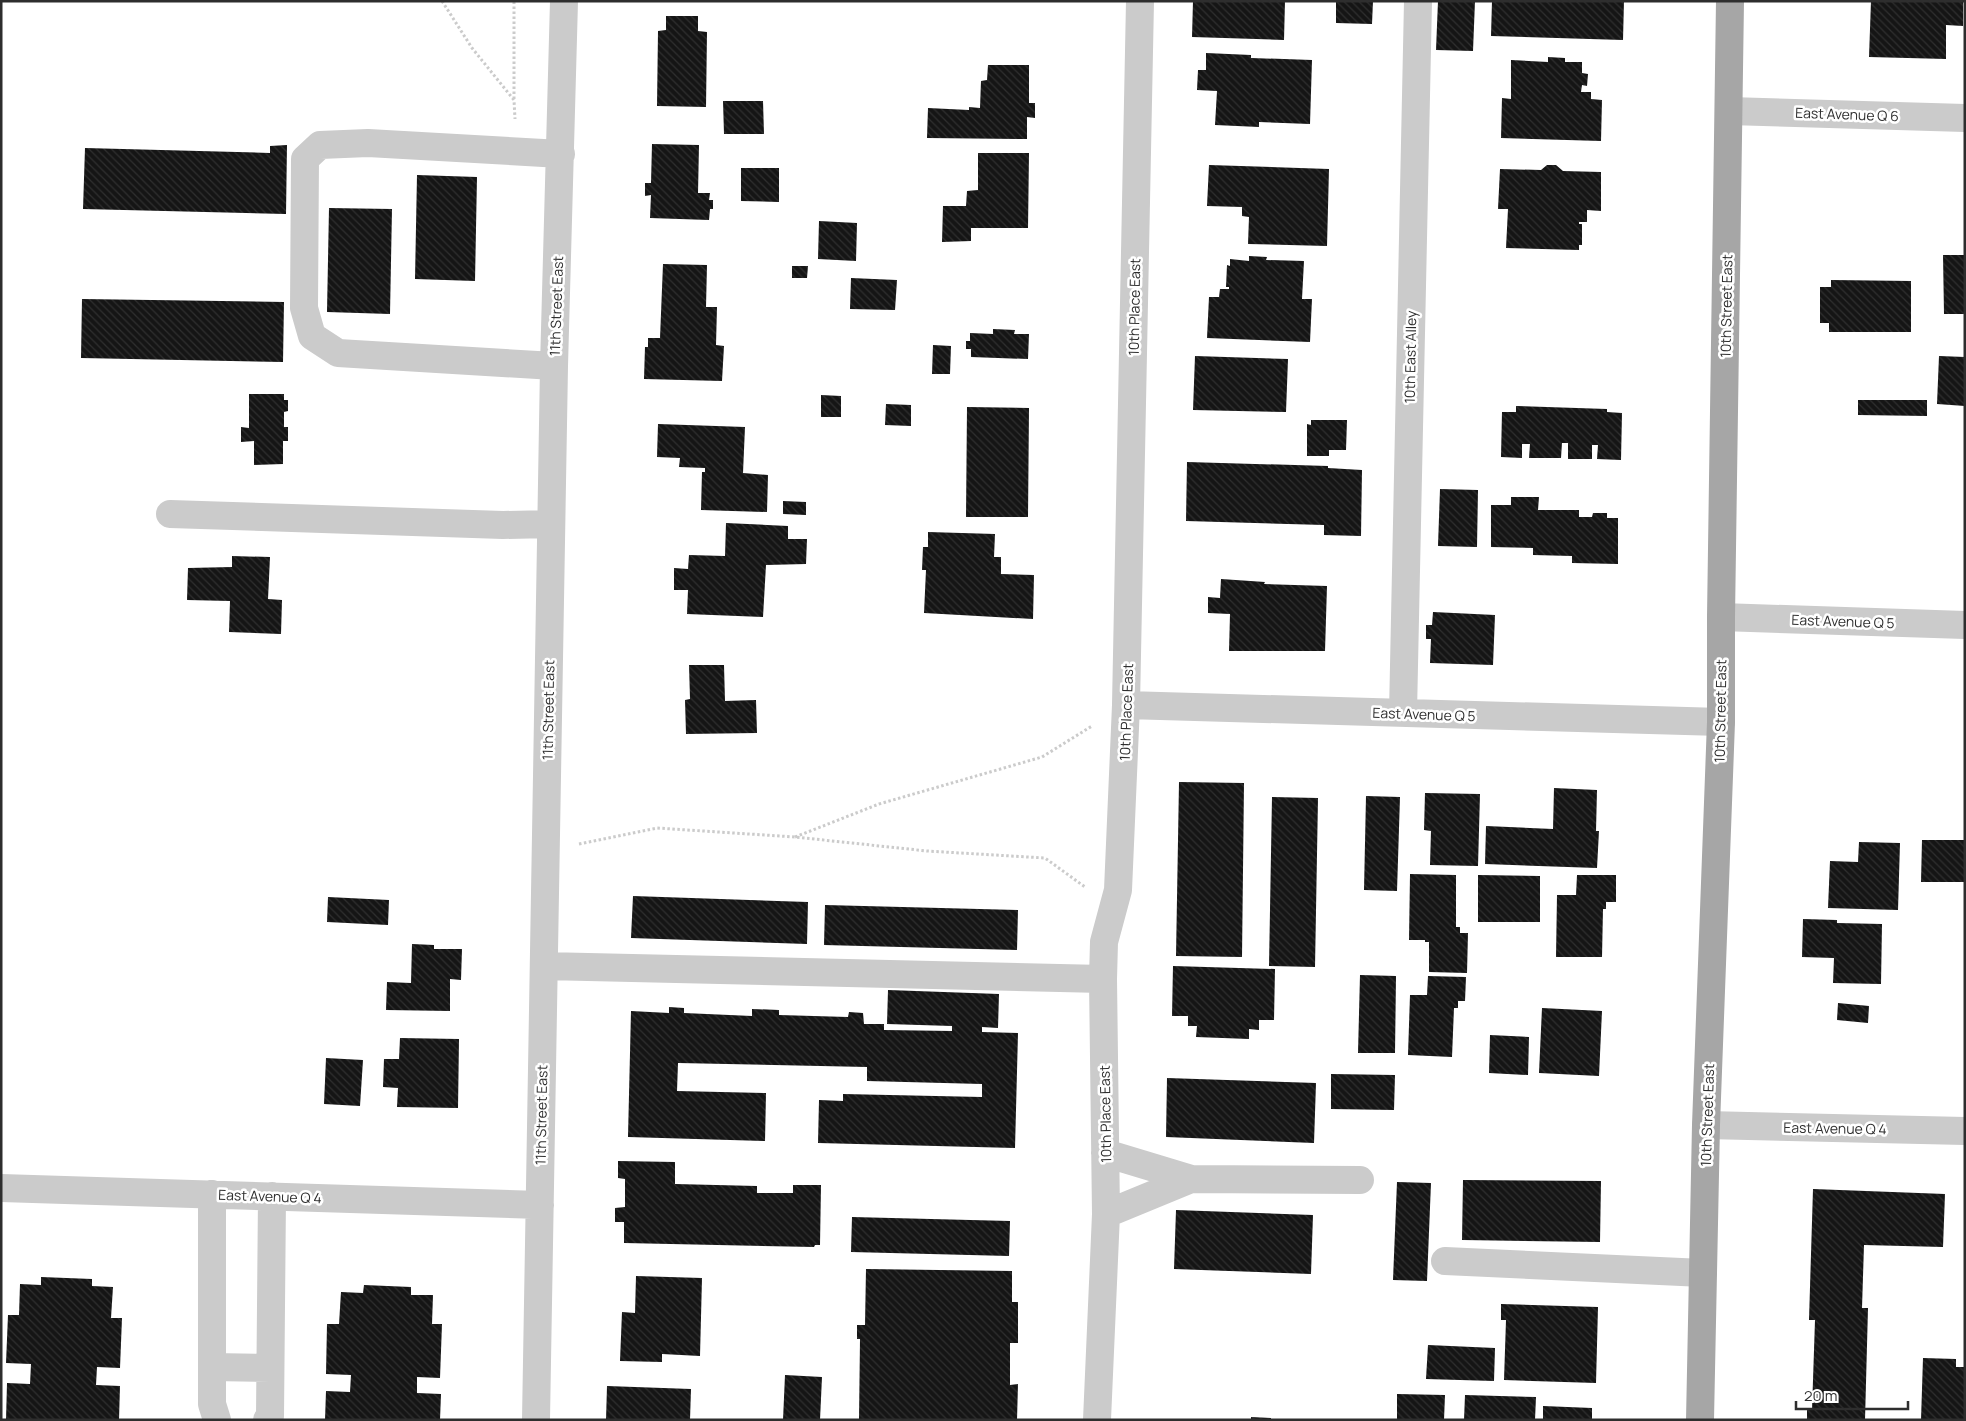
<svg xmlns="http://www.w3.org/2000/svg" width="1966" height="1421" font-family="Manrope,sans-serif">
  <defs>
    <pattern id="building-back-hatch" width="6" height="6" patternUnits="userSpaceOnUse" patternTransform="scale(1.25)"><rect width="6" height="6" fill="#151515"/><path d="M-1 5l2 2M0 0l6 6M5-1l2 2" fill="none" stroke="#2f2f2f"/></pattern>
  </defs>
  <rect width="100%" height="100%" fill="#fff"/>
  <!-- building -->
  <path fill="url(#building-back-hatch)" d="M1193 1H1285L1284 40 1192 37Z
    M1336 1H1373L1372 24 1336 23Z
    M1438 1H1475L1473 51 1436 50Z
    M1492 1H1624L1623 40 1491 36Z
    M1871 1H1963V26L1946 25V59L1869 57Z
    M666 16H698V31L707 32 706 107 657 106 658 31 666 30Z
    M1206 53 1251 55V58L1312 60 1310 124 1259 122V127L1215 125 1217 91 1197 90 1198 70H1206Z
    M1548 57 1565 58V62H1582V73L1588 74 1587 86 1582 85 1581 92H1591V99L1602 100 1601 141 1501 138 1502 98 1511 99V60L1548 62Z
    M988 65H1029V103H1035V118L1027 117V139L927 138 928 108 969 110V107L980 108 981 81 987 80Z
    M723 101H763L764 134H724Z
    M652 144 699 145 698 193H710L709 200H713V209H710L709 220 650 218 651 195 645 196V183H651Z
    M287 145 286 214 83 209 85 148 270 153V146Z
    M978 153H1029L1028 228H971V241L942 242 943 206H966L967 191 978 190Z
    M1209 165 1329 169 1327 246 1248 244 1249 217 1242 216V207L1207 206Z
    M1547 165H1556L1563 171 1601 172V211L1587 210V222H1579V224H1582V245H1579V250L1506 248 1508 209H1498L1500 169 1541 170Z
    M741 168H779V202L741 201Z
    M417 175 477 177 475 281 415 279Z
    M329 208 392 209 390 314 327 312Z
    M819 221 857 223 856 261 818 259Z
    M1943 255H1965V314H1944Z
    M1249 256 1267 257 1266 260 1304 261 1302 299H1312L1310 342 1207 338 1209 297H1219L1220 289H1229V287H1226L1227 265 1230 266V259L1249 261Z
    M663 264 707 265 706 307H717L716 345 724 346 722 381 644 379 645 347H648V338H660Z
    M792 266H808L807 278H792Z
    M851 278 897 280 895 310 850 309Z
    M1831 280 1911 281V332H1829V323H1820V287H1831Z
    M82 299 284 302 283 362 81 358Z
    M993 329 1015 330 1014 334H1029L1028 359 971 357V349H966V341H970V333L993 334Z
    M933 345 951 346 950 374H932Z
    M1195 356 1288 359 1286 412 1193 410Z
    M1939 356 1965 357V406L1937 404Z
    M249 394H284V400H288V411L284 412V427H288V441H283V464L254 465V441L241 442V427L249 428Z
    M821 395 841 396V417H821Z
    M1858 400H1927V416L1858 415Z
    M886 404 911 405V426L885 425Z
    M1516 406 1607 409V412L1622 413 1621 460 1597 459 1598 445H1592V459H1568V443H1562L1561 458H1529L1530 444H1522V458L1501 457 1502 412H1516Z
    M967 407 1029 408 1028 517H966Z
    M1311 420H1347L1346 450H1329V456H1307V424L1311 425Z
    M658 424 745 427 743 473 768 475 767 512 701 510 702 472H705V468L679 467 680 458 657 457Z
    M1187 462 1328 466V468L1362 470 1361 536 1324 535V525L1186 521Z
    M1440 489 1478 490 1477 547 1438 546Z
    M1511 497H1539L1538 510H1579V517H1592L1593 513H1607V518H1618V564L1572 563V556L1533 555V548L1491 547V505H1511Z
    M783 501 806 502V515L783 514Z
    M726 523 788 526V539H807L806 564 766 565 763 617 687 614 688 590H674V568L688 569 689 555 725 556Z
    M928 532 995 534 994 557H1001V574L1034 575 1033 619 924 613 926 570H922L923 547H928Z
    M232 556 270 557 268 599 282 600 281 634 229 632 230 601 187 600 188 568 232 567Z
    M1221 579 1265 582 1264 584 1327 586 1325 651H1229L1230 614 1208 613V597L1220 598Z
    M1433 612 1495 615 1493 665 1430 663 1431 639H1426V625H1432Z
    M689 665H724L725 701 756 700 757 733 686 734 685 700 690 699Z
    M1179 782 1244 783 1242 957 1176 956Z
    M1554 788 1597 790 1596 831H1599L1597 868 1485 864 1486 826 1553 829Z
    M1425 793 1480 794 1478 866 1430 865 1431 831 1424 830Z
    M1366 796 1400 797 1397 891 1364 890Z
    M1272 797 1318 798 1315 967 1269 966Z
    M1922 840H1965V882H1921Z
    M1859 842 1900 843 1898 910 1828 908 1830 861 1858 862Z
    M1410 874 1456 875V927H1460V933H1468L1467 973 1429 972V942H1425V940H1409Z
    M1478 875 1540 876V922H1478Z
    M1577 875H1616V902H1606V909H1603L1602 957H1556L1557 895H1576Z
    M633 896 808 902 807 944 631 938Z
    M328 897 389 900 388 925 327 922Z
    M825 905 1018 910 1017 950 824 945Z
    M1803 919 1837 920V923L1882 924 1881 984 1833 983 1834 958 1802 957Z
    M412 944 434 945V949H462L461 980 450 979V1011L386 1010 387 982 411 983Z
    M1173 966 1275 969 1274 1020H1259V1030L1249 1029V1039L1196 1037 1197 1026H1188V1016H1172Z
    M1360 975 1396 976 1395 1053H1358Z
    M1428 976 1466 977 1465 1001H1458V1008H1454L1452 1057 1408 1055 1410 995H1427Z
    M888 990 999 994 998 1028 982 1027V1032L1018 1033 1015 1148 818 1143 819 1100 843 1101V1094L982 1097V1084L867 1081V1067L678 1063 677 1091 766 1093 765 1141 628 1137 631 1011 669 1013V1007L684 1008V1013L752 1016V1009L779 1010V1015L848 1017 849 1012 863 1013 864 1024H884V1030L952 1031V1026L887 1024Z
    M1838 1003 1869 1006 1868 1023 1837 1020Z
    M1542 1008 1602 1011 1599 1076 1539 1073Z
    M1490 1035 1529 1037 1528 1075 1489 1073Z
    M400 1038 459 1039 458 1108 397 1107 398 1088 383 1087 384 1059H399Z
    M326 1058 363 1060 360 1106 324 1104Z
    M1331 1074 1395 1075 1394 1110 1331 1109Z
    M1167 1078 1316 1083 1314 1143 1166 1137Z
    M618 1161 675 1162V1184L757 1186V1193H793V1185H821L820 1245H815L814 1247 624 1243V1222H615V1208L625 1207V1179L618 1178Z
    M1463 1180 1601 1181 1600 1242 1462 1240Z
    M1397 1182 1431 1183 1427 1281 1393 1280Z
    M1813 1189 1945 1194 1943 1247 1864 1245 1862 1308H1868L1865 1420H1807V1410H1812L1815 1320H1809Z
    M1176 1210 1313 1215 1311 1274 1174 1269Z
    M852 1217 1010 1221 1009 1256 851 1252Z
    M866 1269 1012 1271V1302H1018V1343H1010V1385L1018 1384 1017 1420H859L860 1339H857V1325H865Z
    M636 1276 702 1278 700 1356 662 1354V1362L620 1361 622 1312 635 1313Z
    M41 1277 92 1279V1286L113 1287 111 1318H122L120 1368 97 1367 96 1385 120 1386 119 1420H6L7 1383 30 1384 31 1364 6 1363 8 1315H19L20 1284 41 1285Z
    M364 1285 411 1287V1295H433L432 1324H442L440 1378 417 1377V1393L441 1394 440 1420H325L326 1391 350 1392 351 1375 326 1374 327 1324H339L341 1292 363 1293Z
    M1501 1304 1598 1307 1596 1383 1504 1380 1506 1320H1501Z
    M1428 1345 1495 1348 1494 1381 1426 1379Z
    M1923 1358 1956 1359V1367H1965V1420H1921Z
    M785 1375 822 1377 820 1420H783Z
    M607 1386 691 1389 690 1420H606Z
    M1397 1394 1445 1395 1444 1420H1397Z
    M1465 1395 1536 1397 1535 1420H1464Z
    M1543 1406 1592 1408V1420H1543Z
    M1251 1417 1271 1418V1420H1251Z"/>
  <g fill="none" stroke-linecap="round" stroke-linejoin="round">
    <!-- path -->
    <path stroke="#cbcbcb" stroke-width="3" stroke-dasharray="2.5 2.5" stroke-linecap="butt" d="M442 1 472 48 514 100 515 119
      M514 99V1
      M795 837 879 804 1042 757 1092 726
      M579 844 657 828 795 837 927 851 1045 858 1085 887"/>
    <!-- minor -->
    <path stroke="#cbcbcb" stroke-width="28" d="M1729 111 1965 118
      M554 366 338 353 312 336 304 308 305 159 320 145 368 143 561 154
      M170 514 503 525 551 524
      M1721 617 1965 625
      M1126 705 1721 722
      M1403 713 1418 1
      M544 966 1103 979
      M1706 1125 1965 1131
      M1105 1153 1191 1179 1360 1180
      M1 1188 540 1205
      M212 1194V1404L217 1420
      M1106 1214 1191 1179
      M1445 1261 1703 1273
      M212 1367 270 1368
      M267 1420 270 1416 272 1196
      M536 1420 554 366 564 1
      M1097 1420 1106 1214 1103 979 1104 942 1118 890 1126 705 1140 1"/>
    <!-- major -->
    <path stroke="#a6a6a6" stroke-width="28" d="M1700 1420 1706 1125 1721 722V617L1730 1"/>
  </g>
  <g text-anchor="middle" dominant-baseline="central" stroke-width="5" stroke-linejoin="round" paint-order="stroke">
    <!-- street labels -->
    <g font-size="14" fill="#2e2e2e" stroke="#fff">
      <text transform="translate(1847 114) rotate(2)">East Avenue Q 6</text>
      <text transform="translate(556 306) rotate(-88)">11th Street East</text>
      <text transform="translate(1726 306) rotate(-89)">10th Street East</text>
      <text transform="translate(1134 307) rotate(-89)">10th Place East</text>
      <text transform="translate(1410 357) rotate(-89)">10th East Alley</text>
      <text transform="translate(1843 621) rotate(2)">East Avenue Q 5</text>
      <text transform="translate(548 710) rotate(-89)">11th Street East</text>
      <text transform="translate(1720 711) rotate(-89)">10th Street East</text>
      <text transform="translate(1126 712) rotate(-88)">10th Place East</text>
      <text transform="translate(1424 714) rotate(2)">East Avenue Q 5</text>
      <text transform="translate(1105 1114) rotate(-91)">10th Place East</text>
      <text transform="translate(541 1115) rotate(-89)">11th Street East</text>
      <text transform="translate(1707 1115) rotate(-88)">10th Street East</text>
      <text transform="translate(1835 1128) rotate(1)">East Avenue Q 4</text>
      <text transform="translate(270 1196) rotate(2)">East Avenue Q 4</text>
    </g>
  </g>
  <!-- border -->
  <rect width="1966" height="1421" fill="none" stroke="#2e2e2e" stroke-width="5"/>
  <!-- scale -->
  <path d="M1796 1401v8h112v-8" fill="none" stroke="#2e2e2e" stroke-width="2.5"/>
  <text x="1804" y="1401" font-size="15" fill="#2e2e2e" stroke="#ffffff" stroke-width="4" paint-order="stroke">20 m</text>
</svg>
